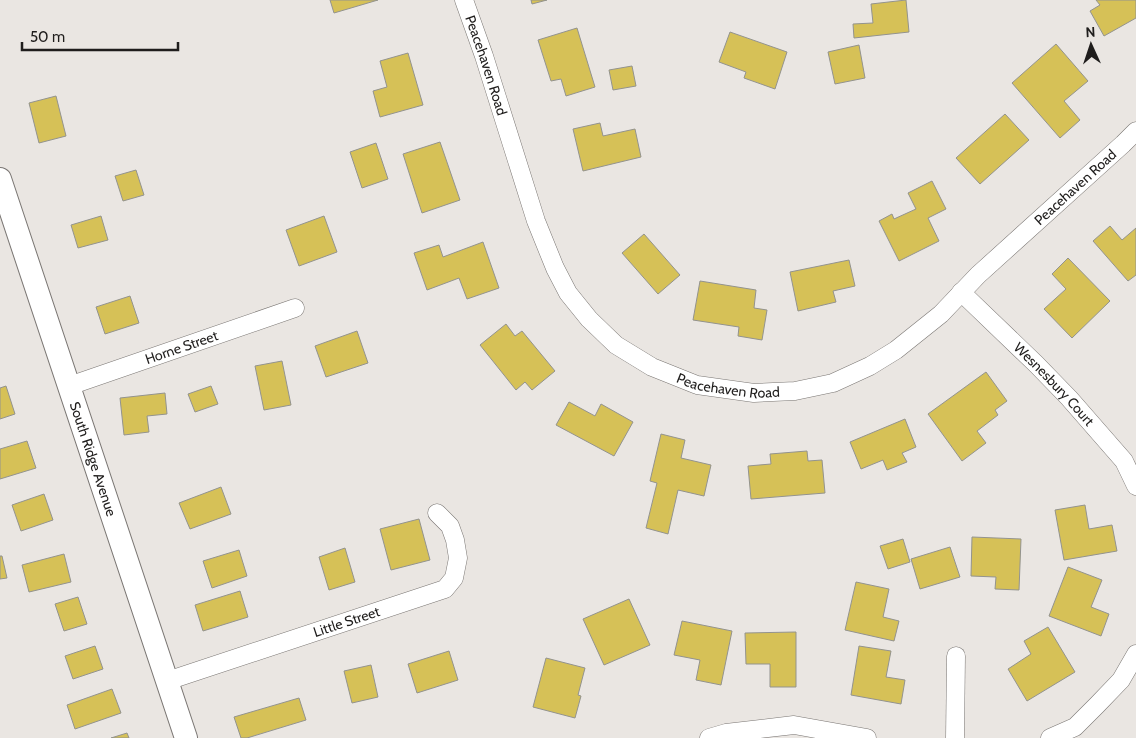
<svg xmlns="http://www.w3.org/2000/svg" width="1136" height="738" font-family="Cabin,sans-serif">
  <rect width="100%" height="100%" fill="#eae6e2"/>
  <!-- building -->
  <path fill="#d6c157" stroke="#93938e" d="M330 0H378L334 13Z
    M531 0H547L532 4Z
    M906 0 909 32 854 38 853 24 873 23 871 4Z
    M1096 0H1136V18L1104 36 1090 11 1100 5Z
    M577 28 595 87 566 96 561 79 551 81 538 40Z
    M730 32 787 52 775 89 744 78 746 72 719 62Z
    M1056 44 1088 81 1064 101 1080 120 1060 138 1012 83Z
    M859 45 865 78 835 84 828 52Z
    M408 53 423 105 380 117 373 91 387 87 380 61Z
    M632 66 636 86 613 90 609 70Z
    M56 96 66 136 39 143 29 103Z
    M1005 114 1029 140 980 184 956 158Z
    M600 123 603 136 635 129 641 157 583 171 573 129Z
    M440 142 460 200 422 213 403 154Z
    M376 143 388 179 362 188 350 152Z
    M136 170 144 195 123 201 115 176Z
    M932 181 946 209 928 218 939 241 899 261 879 221 892 214 894 219 916 209 908 193Z
    M101 216 108 240 78 248 71 225Z
    M324 216 337 252 299 266 286 230Z
    M1110 226 1122 240 1136 228V275L1128 281 1093 241Z
    M644 234 680 275 658 294 622 253Z
    M483 242 499 288 467 299 459 278 427 290 414 253 439 245 443 257Z
    M1068 258 1110 301 1072 338 1044 309 1066 289 1052 274Z
    M849 260 855 286 833 291 836 302 798 311 790 272Z
    M700 281 756 290 754 308 767 310 762 340 738 336 739 327 693 320Z
    M130 296 139 323 105 334 96 307Z
    M506 324 515 336 522 331 555 371 532 390 525 382 516 390 480 345Z
    M357 331 368 363 326 377 315 346Z
    M282 361 291 405 264 410 255 366Z
    M986 372 1007 401 995 410 998 415 977 431 986 443 962 461 928 414Z
    M6 386 15 414 0 419V388Z
    M211 386 218 404 195 412 188 394Z
    M165 393 167 414 147 416 149 432 124 435 120 398Z
    M569 402 595 416 601 404 633 422 614 456 556 425Z
    M905 419 916 447 902 453 907 462 887 470 883 460 861 469 850 442Z
    M661 434 685 440 681 458 711 465 704 496 678 490 668 534 646 528 657 483 650 481Z
    M27 441 36 468 0 479V449Z
    M807 451 808 461 822 460 825 493 751 499 748 466 771 464 770 454Z
    M221 487 231 514 190 529 179 503Z
    M44 494 53 520 21 531 12 505Z
    M1085 505 1089 529 1112 525 1117 551 1064 560 1055 510Z
    M419 519 430 560 391 570 380 529Z
    M972 537 1021 539 1019 590 995 589 996 577 971 576Z
    M903 539 910 562 888 569 880 546Z
    M950 547 960 577 920 589 911 559Z
    M345 548 355 582 329 590 319 557Z
    M239 550 247 576 212 588 203 561Z
    M64 554 71 582 29 592 22 565Z
    M0 556H2L7 578 0 579Z
    M1068 567 1102 580 1091 607 1109 614 1101 636 1049 616Z
    M856 582 889 589 883 617 899 621 894 641 845 630Z
    M240 591 248 617 203 631 195 605Z
    M78 597 87 624 64 631 55 604Z
    M629 599 650 645 604 665 583 619Z
    M682 621 732 631 721 685 696 680 700 660 674 655Z
    M1048 627 1075 672 1027 701 1008 669 1031 654 1024 641Z
    M796 632V687H770V664H746L745 633Z
    M95 646 103 669 73 679 65 656Z
    M859 646 891 651 886 677 905 680 901 704 851 695Z
    M449 651 458 680 417 693 408 664Z
    M546 658 585 668 578 695 581 696 575 718 533 707Z
    M371 665 378 697 352 703 344 671Z
    M112 689 121 713 75 729 67 705Z
    M299 698 306 720 247 738H241L234 717Z
    M127 733 129 738H111Z"/>
  <g fill="none" stroke-linecap="round" stroke-linejoin="round">
    <!-- minor casing -->
    <g stroke="#7a7673" stroke-width="19">
      <g id="minor">
        <path id="s1" d="M464 0 484 56 536 221 555 268 568 293 589 319 616 345 652 367 697 385 754 393 795 391 833 383 870 366 896 350 941 314 978 275 1123 144 1136 131"/>
        <path id="s2" d="M961 292 1036 364 1069 398 1124 461 1136 486"/>
        <path id="s3" d="M69 386 295 308"/>
        <path id="s4" d="M167 681 445 589 454 578 458 558 455 540 450 526 437 513"/>
        <path d="M709 738 726 733 794 725 867 738"/>
        <path d="M955 738 956 656"/>
        <path d="M1050 738 1075 727 1097 705 1121 680 1136 654"/>
      </g>
    </g>
    <!-- tertiary casing -->
    <g stroke="#7a7673" stroke-width="24">
      <g id="tertiary">
        <path id="s5" d="M0 179 186 738"/>
      </g>
    </g>
    <!-- minor -->
    <use href="#minor" stroke="#fff" stroke-width="18"/>
    <!-- tertiary -->
    <use href="#tertiary" stroke="#fff" stroke-width="22"/>
  </g>
  <g text-anchor="middle" dominant-baseline="central" stroke-width="4" stroke-linejoin="round" paint-order="stroke">
    <!-- street labels -->
    <g font-size="14" fill="#1f1d1c" stroke="#eae6e2">
      <text stroke="none"><textPath href="#s1" startOffset="69">Peacehaven Road</textPath></text>
      <text stroke="none"><textPath href="#s1" startOffset="924">Peacehaven Road</textPath></text>
      <text stroke="none"><textPath href="#s3" startOffset="119">Horne Street</textPath></text>
      <text stroke="none"><textPath href="#s1" startOffset="504">Peacehaven Road</textPath></text>
      <text stroke="none"><textPath href="#s2" startOffset="131">Wesnesbury Court</textPath></text>
      <text stroke="none"><textPath href="#s5" startOffset="295">South Ridge Avenue</textPath></text>
      <text stroke="none"><textPath href="#s4" startOffset="189">Little Street</textPath></text>
    </g>
  </g>
  <!-- north arrow -->
  <g transform="translate(1091 45) rotate(357)" stroke="#eae6e2" stroke-width="4" paint-order="stroke">
  <path d="M0-4L9 19L0 12L-9 19Z" fill="#1f1d1c"/>
  <text y="-8" font-size="14" font-weight="bold" text-anchor="middle" fill="#1f1d1c">N</text>
  </g>
  <!-- scale -->
  <path d="M22 42v8h156v-8" fill="none" stroke="#1f1d1c" stroke-width="2.5"/>
  <text x="30" y="42" font-size="15" fill="#1f1d1c" stroke="#eae6e2" stroke-width="4" paint-order="stroke">50 m</text>
</svg>
